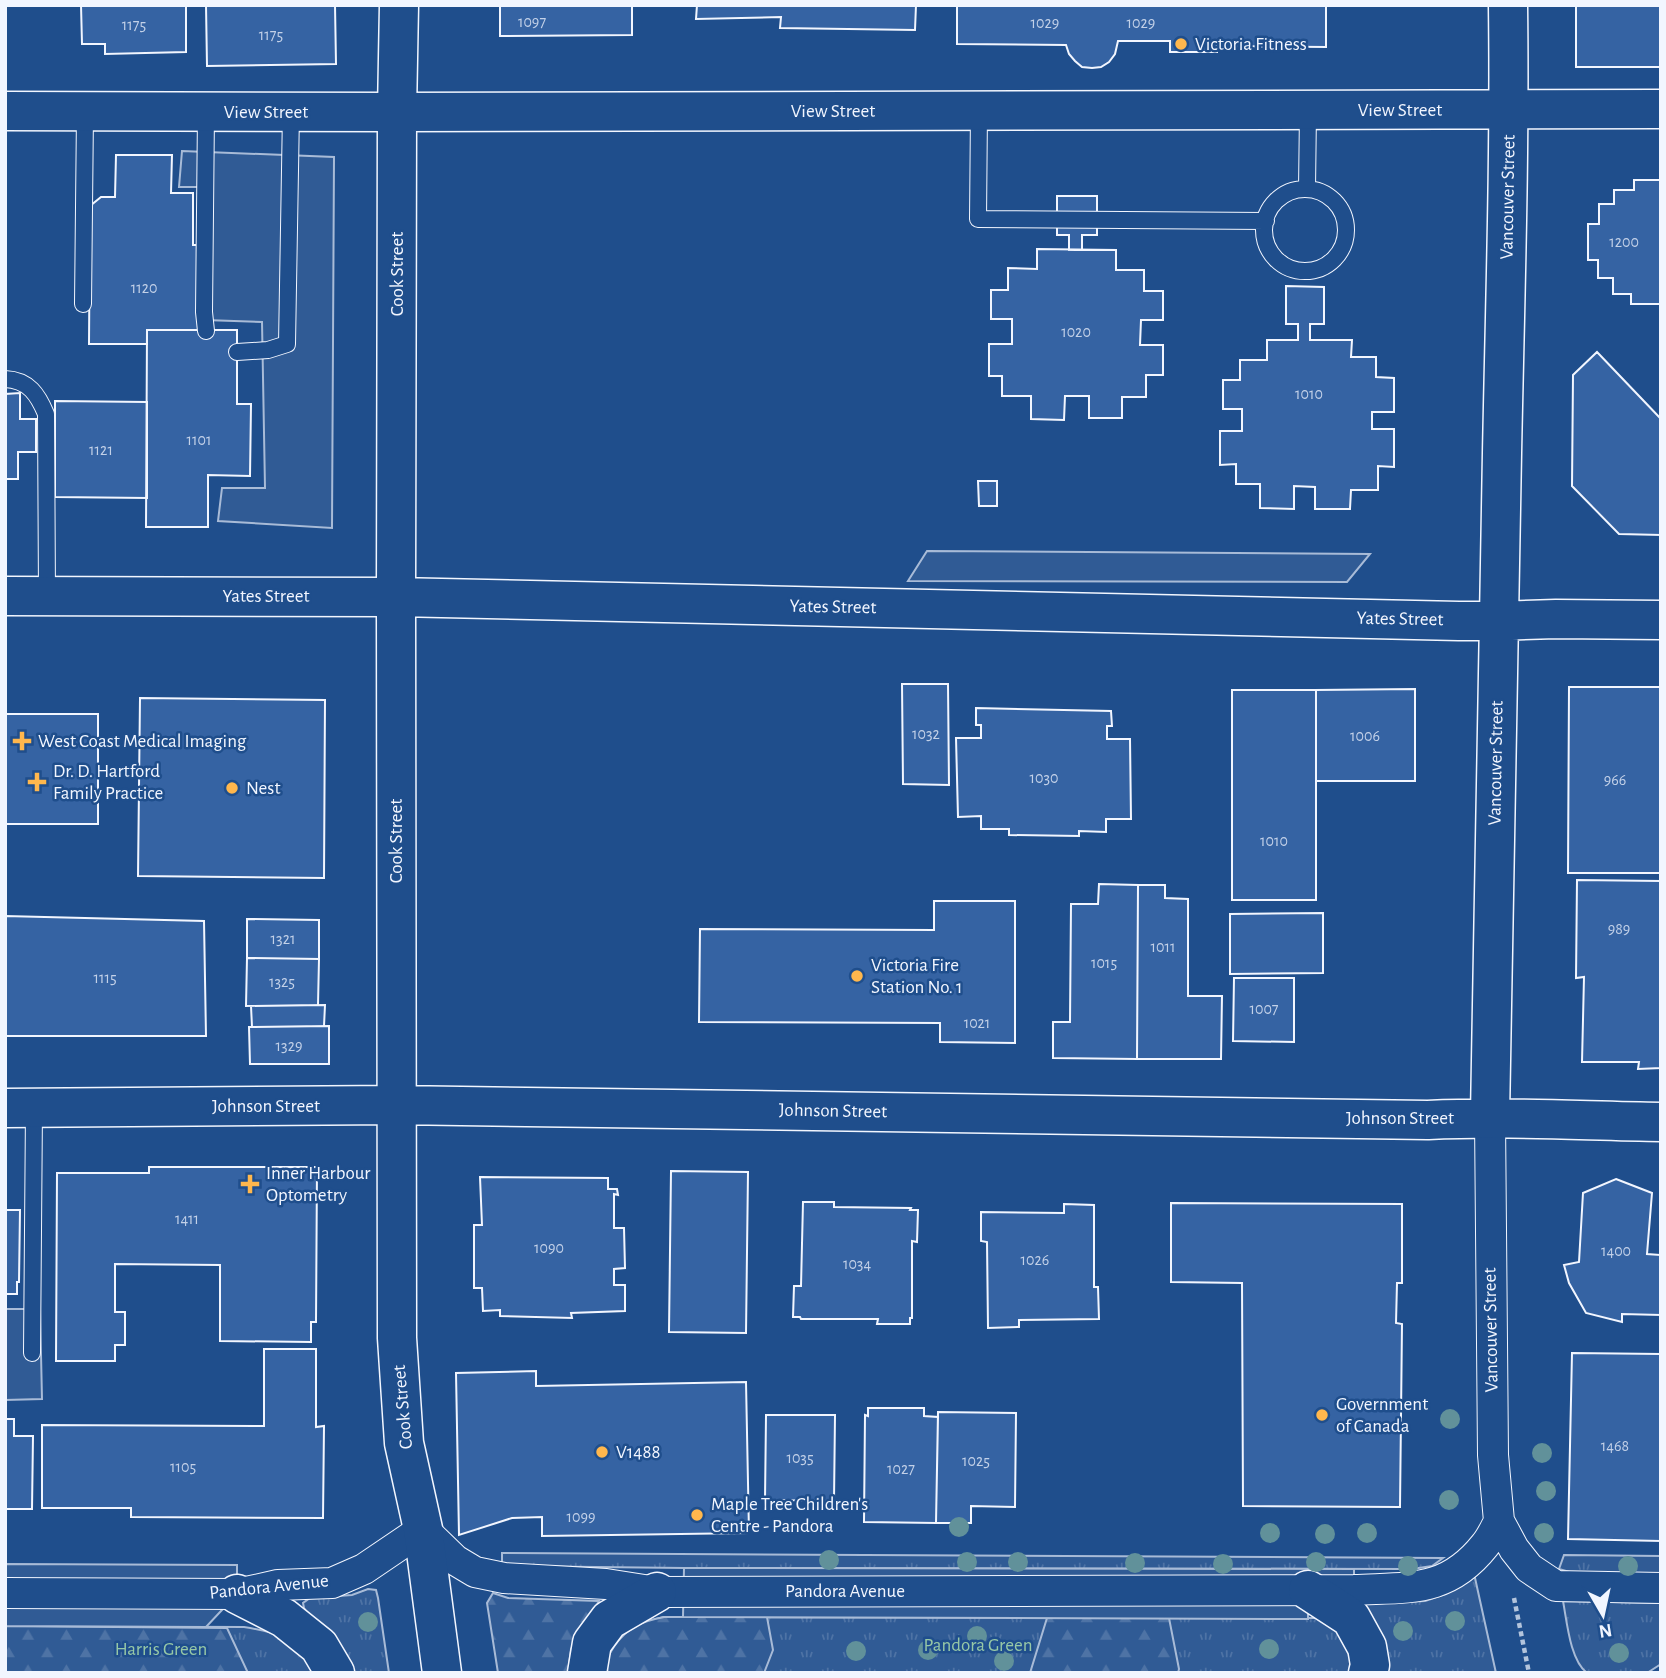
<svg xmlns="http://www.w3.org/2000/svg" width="1666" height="1678" font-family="'Alegreya Sans',sans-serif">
  <defs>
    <pattern id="grass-tufts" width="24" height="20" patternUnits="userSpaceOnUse" patternTransform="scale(1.75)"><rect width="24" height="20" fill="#305b95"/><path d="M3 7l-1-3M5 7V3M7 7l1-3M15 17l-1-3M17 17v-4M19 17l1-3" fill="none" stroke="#4e73a5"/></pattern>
    <pattern id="forest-firs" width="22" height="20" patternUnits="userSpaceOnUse" patternTransform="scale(1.75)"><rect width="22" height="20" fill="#305b95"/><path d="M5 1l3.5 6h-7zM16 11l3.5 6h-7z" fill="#4e73a5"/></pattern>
  </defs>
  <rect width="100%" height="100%" fill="#1f4e8c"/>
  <!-- grass -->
  <path fill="url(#grass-tufts)" stroke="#a8bbd7" stroke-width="2" d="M502 1553 1443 1558 1432 1566 1412 1569 684 1568 502 1566Z
    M1564 1555 1661 1556V1574L1573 1573 1559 1569Z
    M1471 1575H1473L1475 1578 1496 1673H1384L1364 1607 1365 1604 1425 1601 1446 1594Z
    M368 1589 376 1590 378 1598 389 1673H352L304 1608 303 1603 310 1598 352 1595Z
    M1563 1601 1661 1603V1664L1647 1673H1587C1570 1660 1567 1622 1563 1601Z
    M664 1617 1317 1618 1327 1621 1352 1648 1351 1673H603C606 1666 608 1658 611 1651 621 1632 644 1621 664 1617Z
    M5 1626 244 1627C286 1634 292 1639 317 1673H5Z"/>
  <!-- forest -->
  <path fill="url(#forest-firs)" stroke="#a8bbd7" stroke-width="2" d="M493 1593 508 1598 599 1601 571 1649 568 1673H498L487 1603Z
    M664 1617H767L773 1650 764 1673H603C606 1655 619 1635 636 1626 644 1621 654 1619 664 1617Z
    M1047 1618H1169L1179 1669 1178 1673H1030Z
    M5 1626 227 1628 248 1673H5Z"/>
  <!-- built -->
  <path fill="#305b95" stroke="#a8bbd7" stroke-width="2" d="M182 151 334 157 332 528 218 521 222 488H265L262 322 205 320 204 187H179Z
    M927 551 1370 554 1347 582 908 581Z
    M5 1309H40L42 1399 5 1400Z
    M5 1564 237 1565V1594L206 1627 5 1626Z
    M684 1568 1354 1569V1590H1308V1619L683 1617Z"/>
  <!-- building -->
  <path fill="#3563a3" stroke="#f2f6ff" stroke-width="2" d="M81 5H186V52L105 54V44H82Z
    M206 5H335L336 64 207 66Z
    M500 5H632V35L500 36Z
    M697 5H916L915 30 780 28 781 17 696 19Z
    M957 5H1326V47L1217 46V52H1170V41H1118L1115 54 1109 62 1101 67 1092 68 1082 67 1075 61 1069 54 1066 45 957 44Z
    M1576 5H1661V67H1576Z
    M116 155H172L171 193H193V245H199V330H147V344H89L90 206 101 197H115Z
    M1634 180H1661V304H1631V294H1613V278H1598V260H1588V224H1599V204H1614V190H1634Z
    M1057 196H1097V235H1082V250H1069V235H1057Z
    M1037 249 1116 250V270H1144V291H1163V320H1141L1140 345H1163V375H1146V397H1122V418H1089V396H1065L1064 420 1031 419V396H1002V376H989V344H1012V319H991V290H1008V268L1037 269Z
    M1286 286 1324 287V324H1310V340H1352L1351 357H1376V377L1394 378V412H1372V429H1394V467L1378 466V490H1351L1350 509H1315V487L1294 486V509L1260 508V484H1236V464L1220 465V431H1242V409H1223V380H1240V360H1267V340H1298V324H1286Z
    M147 330H237V404H251L250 476 208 475V527H146Z
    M1597 352 1661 419V535L1619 534 1572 486 1573 375Z
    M20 393V419H36V452H18V479H5V394Z
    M55 401 147 402V498L55 497Z
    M978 481H997V506H979Z
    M902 684H948L949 785 903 784Z
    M1569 687H1661V873H1568Z
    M1415 689V781H1316V690Z
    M1232 690H1316V900H1232Z
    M140 698 325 700 324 878 138 876Z
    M976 708 1111 711 1112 726H1107V739H1130L1131 819H1106V832L1079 831V836L1009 835V829H981V816L958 817 956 738H981V725H976Z
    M5 714H98V824H5Z
    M1577 880 1661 881V1068L1638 1069 1639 1062H1582L1584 977 1576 978Z
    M1099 884 1138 885 1137 1059 1053 1058V1022H1070L1071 904H1098Z
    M1138 885H1165V898L1188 899V996H1222L1221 1059H1137Z
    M934 901H1015V1043L940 1042V1023L699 1022 700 929 934 930Z
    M1323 913V973L1230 974V914Z
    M5 916 204 921 206 1036H5Z
    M247 919 319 920V959L247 958Z
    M247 958 319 959 318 1005 246 1006Z
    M1234 978H1294V1042L1233 1041Z
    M325 1005 324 1026 252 1027 251 1006Z
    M329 1026V1064H250L249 1027Z
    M149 1167H317L316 1322H311V1342L220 1341V1265L115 1264V1312H125V1345H115V1361H56L57 1173H149Z
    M671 1171 748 1172 746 1333 669 1332Z
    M480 1177 608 1178V1189H617L618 1195 614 1194V1228H624L625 1268 614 1269V1285H625V1311L571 1313 572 1318 500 1316V1310L483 1311 482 1288H474V1225H482Z
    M1616 1179 1652 1193 1647 1254 1660 1255 1661 1247V1315L1622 1314V1322L1586 1313 1569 1283 1564 1265 1579 1262 1583 1193Z
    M803 1202H834V1207L911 1208 910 1210H918L917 1242 912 1241V1318H910V1324H877L878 1319H801L800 1317H793L794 1286H801Z
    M1171 1203 1402 1204V1283H1397L1396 1323 1402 1324 1400 1507 1243 1506 1242 1283 1171 1282Z
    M1064 1204 1094 1205V1287H1098L1099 1319 1019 1320V1327L988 1328 987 1242 981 1241V1212L1064 1213Z
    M5 1210H20L19 1282H17V1294H5Z
    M264 1349H316V1427L324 1426 323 1518 131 1517V1508H42V1425L264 1426Z
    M1572 1353 1661 1354V1541L1568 1539Z
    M536 1371V1386L746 1382 749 1533 542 1536V1517L512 1518 459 1535 456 1373Z
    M868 1408H924V1416L938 1417 936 1523 864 1522 865 1415 868 1416Z
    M938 1412 1016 1413 1015 1507 971 1506V1523H936Z
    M766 1415H835L834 1501 765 1500Z
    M5 1419H14V1436H33L32 1509H5Z"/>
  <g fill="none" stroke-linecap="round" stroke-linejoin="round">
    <!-- lane casing -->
    <g stroke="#f2f6ff" stroke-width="18">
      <path id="lane" d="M979 111 978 219 1266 221
        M206 112 204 312 206 331
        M1307 189 1308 111
        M1264 230a41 41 0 1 1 82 0a41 41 0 1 1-82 0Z
        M83 304 85 112
        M237 352 268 350 287 344 291 112
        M5 379C29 380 38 395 46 414L47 596
        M32 1353 34 1108"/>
    </g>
    <!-- street casing -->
    <g stroke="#f2f6ff" stroke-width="32">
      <path id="street" d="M1490 1118 1493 1455 1499 1521 1514 1549 1529 1568 1556 1586 1661 1588
        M5 1593 237 1594 278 1585 332 1583 364 1569 423 1529 455 1560 475 1572 504 1578 606 1584 657 1592 1354 1590C1410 1587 1447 1593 1485 1545 1491 1538 1495 1529 1499 1521"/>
    </g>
    <!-- secondary casing -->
    <g stroke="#f2f6ff" stroke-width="41">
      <path id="secondary" d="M399 5 397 112 396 597 397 1338 404 1443 423 1529 442 1673
        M5 111 397 112 1661 109
        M5 596 396 597 1459 621H1498L1556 619 1661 620
        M5 1108 396 1105 1428 1120C1506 1116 1583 1121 1661 1122
        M1490 1118C1493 896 1497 674 1502 453 1505 303 1510 155 1508 5
        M1308 1590 1351 1618 1367 1647 1370 1665 1368 1673
        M237 1594 284 1618 319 1646 335 1673
        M587 1673 592 1643 609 1620 657 1592"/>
    </g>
    <!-- path -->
    <path stroke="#b3c4dc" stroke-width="4.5" stroke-dasharray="5 3.5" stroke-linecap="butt" d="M1514 1598 1529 1673"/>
    <!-- lane -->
    <use href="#lane" stroke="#1f4e8c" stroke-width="16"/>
    <!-- street -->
    <use href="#street" stroke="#1f4e8c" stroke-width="30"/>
    <!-- secondary -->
    <use href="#secondary" stroke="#1f4e8c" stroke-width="38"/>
  </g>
  <!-- trees -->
  <g fill="#61919a">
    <circle cx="1450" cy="1419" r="10"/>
    <circle cx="1542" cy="1453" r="10"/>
    <circle cx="1546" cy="1491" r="10"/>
    <circle cx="1449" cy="1500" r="10"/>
    <circle cx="959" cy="1527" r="10"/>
    <circle cx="1270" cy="1533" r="10"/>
    <circle cx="1367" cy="1533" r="10"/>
    <circle cx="1544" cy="1533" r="10"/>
    <circle cx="1325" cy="1534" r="10"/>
    <circle cx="829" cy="1560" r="10"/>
    <circle cx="967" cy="1562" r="10"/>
    <circle cx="1018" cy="1562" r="10"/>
    <circle cx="1316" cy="1562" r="10"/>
    <circle cx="1135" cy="1563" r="10"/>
    <circle cx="1223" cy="1564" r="10"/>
    <circle cx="1408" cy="1566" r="10"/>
    <circle cx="1628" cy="1566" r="10"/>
    <circle cx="1455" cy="1621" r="10"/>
    <circle cx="368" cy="1622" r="10"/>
    <circle cx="1403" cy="1631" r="10"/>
    <circle cx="977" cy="1636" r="10"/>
    <circle cx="1269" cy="1649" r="10"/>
    <circle cx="928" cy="1650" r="10"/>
    <circle cx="856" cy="1651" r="10"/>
    <circle cx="1619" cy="1653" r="10"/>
    <circle cx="1004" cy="1661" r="10"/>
  </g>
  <!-- markers -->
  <g fill="#ffb74d" stroke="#1f4e8c" stroke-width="2.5">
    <circle cx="1181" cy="44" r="7"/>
    <path d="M18.5 730.5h7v7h7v7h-7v7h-7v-7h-7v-7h7z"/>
    <path d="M33.5 771.5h7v7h7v7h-7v7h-7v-7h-7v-7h7z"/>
    <circle cx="232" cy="788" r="7"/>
    <circle cx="857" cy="976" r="7"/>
    <path d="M246.5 1173.5h7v7h7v7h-7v7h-7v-7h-7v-7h7z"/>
    <circle cx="1322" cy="1415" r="7"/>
    <circle cx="602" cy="1452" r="7"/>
    <circle cx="697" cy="1515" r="7"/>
  </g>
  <g text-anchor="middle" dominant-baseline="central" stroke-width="5" stroke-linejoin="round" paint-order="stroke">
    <!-- number labels -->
    <g font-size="16" fill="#c3d1e8">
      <text x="532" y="22">1097</text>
      <text x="1045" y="23">1029</text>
      <text x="1141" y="23">1029</text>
      <text x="134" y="25">1175</text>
      <text x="271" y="35">1175</text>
      <text x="1624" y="242">1200</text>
      <text x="144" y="288">1120</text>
      <text x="1076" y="332">1020</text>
      <text x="1309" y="394">1010</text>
      <text x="199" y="440">1101</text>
      <text x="101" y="450">1121</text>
      <text x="926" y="734">1032</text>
      <text x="1365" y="736">1006</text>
      <text x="1044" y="778">1030</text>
      <text x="1615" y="780">966</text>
      <text x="1274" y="841">1010</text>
      <text x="1619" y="929">989</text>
      <text x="283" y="939">1321</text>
      <text x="1163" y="947">1011</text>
      <text x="1104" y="963">1015</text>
      <text x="105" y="978">1115</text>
      <text x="282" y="982">1325</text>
      <text x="1264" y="1009">1007</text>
      <text x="977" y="1023">1021</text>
      <text x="289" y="1046">1329</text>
      <text x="187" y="1219">1411</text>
      <text x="549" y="1248">1090</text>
      <text x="1616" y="1251">1400</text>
      <text x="1035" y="1260">1026</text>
      <text x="857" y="1264">1034</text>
      <text x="1615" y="1446">1468</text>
      <text x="800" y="1458">1035</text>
      <text x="976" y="1461">1025</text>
      <text x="183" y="1467">1105</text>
      <text x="901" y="1469">1027</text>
      <text x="581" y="1517">1099</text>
    </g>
    <!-- poi labels -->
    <g font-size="19" fill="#f2f6ff" stroke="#1f4e8c" text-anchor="start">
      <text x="1195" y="44">Victoria Fitness</text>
      <text x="38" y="741">West Coast Medical Imaging</text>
      <text x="53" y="771">Dr. D. Hartford<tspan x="53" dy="22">Family Practice</tspan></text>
      <text x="246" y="788">Nest</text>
      <text x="871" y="965">Victoria Fire<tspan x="871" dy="22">Station No. 1</tspan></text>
      <text x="266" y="1173">Inner Harbour<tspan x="266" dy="22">Optometry</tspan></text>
      <text x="1336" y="1404">Government<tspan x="1336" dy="22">of Canada</tspan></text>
      <text x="616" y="1452">V1488</text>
      <text x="711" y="1504">Maple Tree Children's<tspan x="711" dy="22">Centre - Pandora</tspan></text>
    </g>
    <!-- street labels -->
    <g font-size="19" fill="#f2f6ff" stroke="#1f4e8c">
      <text x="1400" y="110">View Street</text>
      <text x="833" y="111">View Street</text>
      <text x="266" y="112">View Street</text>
      <text transform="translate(1508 197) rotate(-89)">Vancouver Street</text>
      <text transform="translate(397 274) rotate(-90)">Cook Street</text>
      <text x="266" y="596">Yates Street</text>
      <text transform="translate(833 607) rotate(1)">Yates Street</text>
      <text transform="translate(1400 619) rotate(1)">Yates Street</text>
      <text transform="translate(1496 763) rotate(-89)">Vancouver Street</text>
      <text transform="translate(396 841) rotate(-90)">Cook Street</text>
      <text x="266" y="1106">Johnson Street</text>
      <text transform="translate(833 1111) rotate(1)">Johnson Street</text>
      <text x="1400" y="1118">Johnson Street</text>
      <text transform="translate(1491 1330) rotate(-91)">Vancouver Street</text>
      <text transform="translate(403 1407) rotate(-95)">Cook Street</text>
      <text transform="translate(269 1587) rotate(-6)">Pandora Avenue</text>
      <text x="845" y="1591">Pandora Avenue</text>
    </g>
    <!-- park labels -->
    <g font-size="19" fill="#97c8a6" stroke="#1f4e8c">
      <text x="978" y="1645">Pandora Green</text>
      <text x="161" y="1649">Harris Green</text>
    </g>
  </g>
  <!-- border -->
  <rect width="1666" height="1678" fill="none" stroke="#f2f6ff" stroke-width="14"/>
  <!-- north arrow -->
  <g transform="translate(1603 1615) rotate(171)" stroke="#1f4e8c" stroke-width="5" paint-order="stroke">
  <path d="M0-5L12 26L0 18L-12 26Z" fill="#f2f6ff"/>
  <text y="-10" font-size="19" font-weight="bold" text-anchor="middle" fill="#f2f6ff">N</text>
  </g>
</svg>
